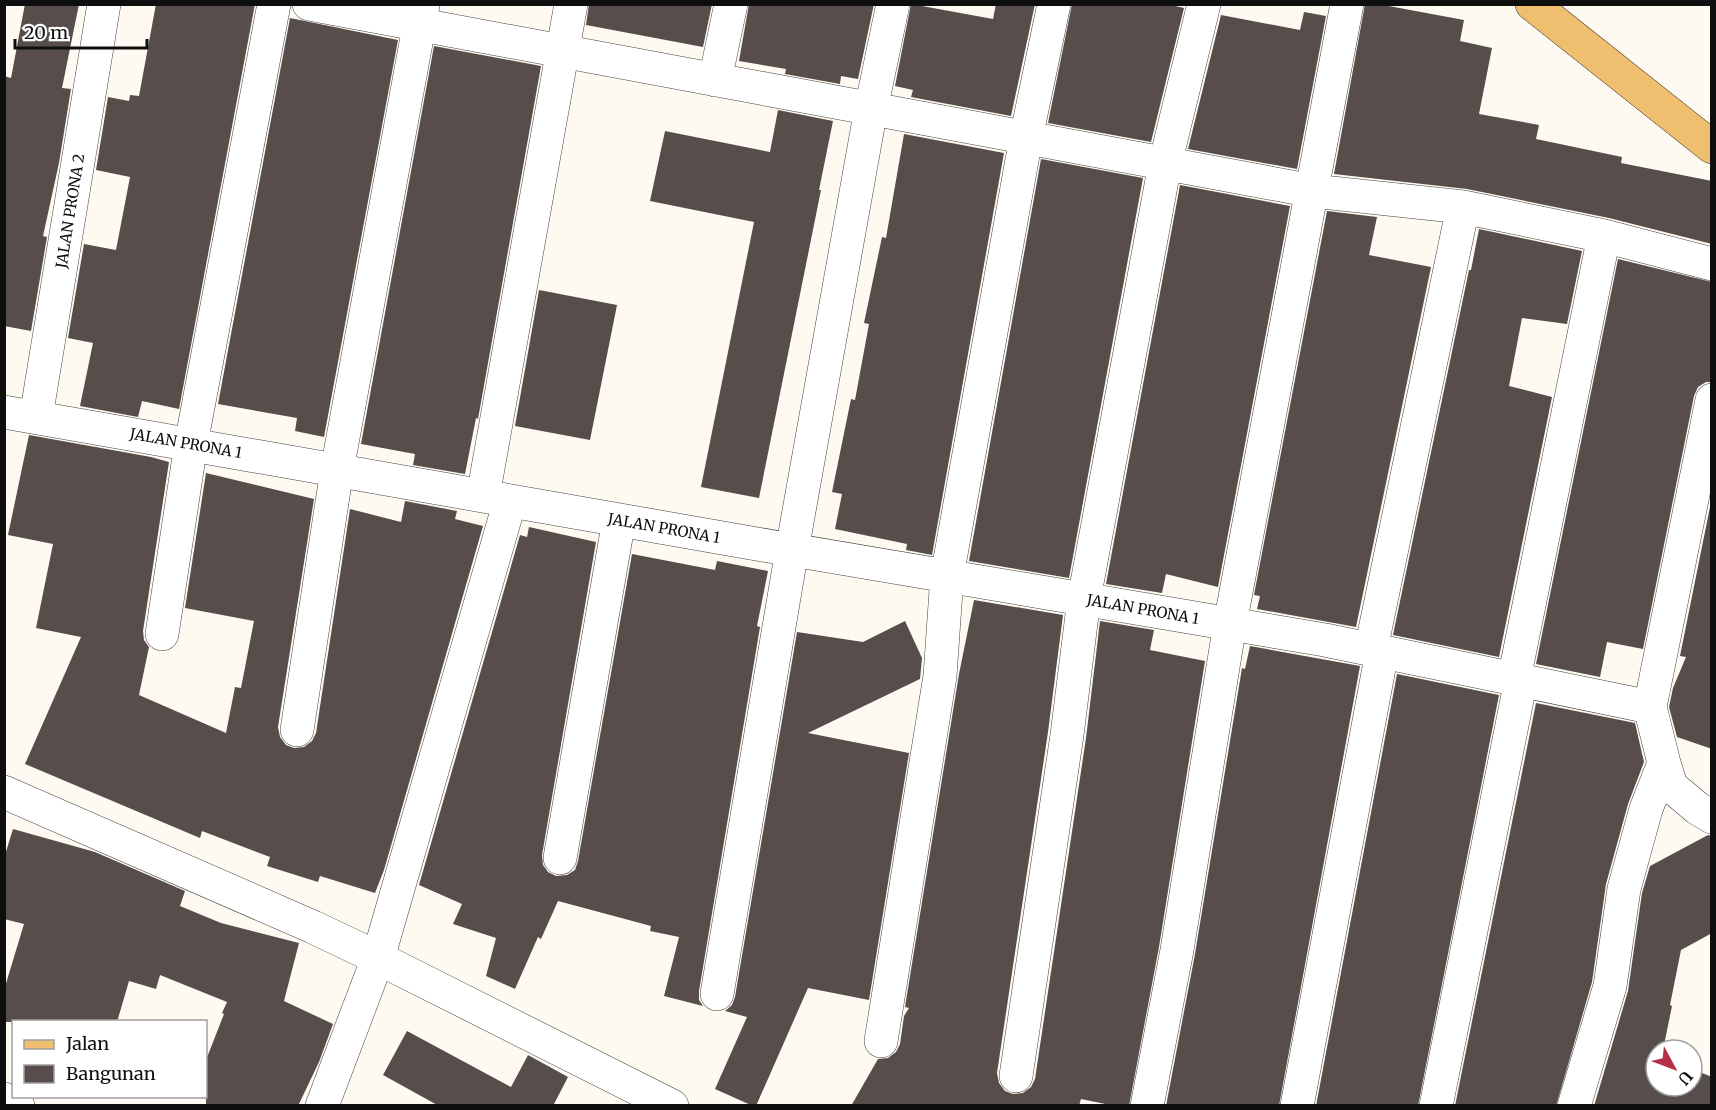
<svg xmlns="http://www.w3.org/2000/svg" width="1716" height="1110" font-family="Merriweather,serif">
  <rect width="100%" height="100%" fill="#fefaf1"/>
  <!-- building -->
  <path fill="#574e4b" d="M25 4H79L62 88 71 89 59 163 43 236 47 237 31 331 4 326V76L11 78Z
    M156 4H255L179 409 142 401 138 417 80 406 93 343 68 338 84 244 116 250 130 177 96 170 108 97 129 101 130 95 139 96Z
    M589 4H712L703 47 586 25Z
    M749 4H874L858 79 841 76 840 84 785 74 786 69 739 61Z
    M911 4 993 19 996 4H1035L1011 116 911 97 913 90 895 86Z
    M1072 4H1167L1184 8 1151 142 1048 123Z
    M1365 4H1378L1464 20 1460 41 1492 48 1479 114 1539 125 1536 139 1622 157 1621 163 1712 181V244L1609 218 1467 189 1334 174Z
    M1304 12 1326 16 1297 169 1188 149 1221 15 1300 30Z
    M290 18 398 40 324 437 295 431 297 418 218 404Z
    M434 46 541 66 478 419 476 418 465 474 413 465 415 454 361 444Z
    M778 110 833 121 819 190H821L759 498 701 487 754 222 650 201 665 131 770 152Z
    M904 134 1004 153 932 555 906 550 907 544 835 529 842 494 832 492 851 399 855 400 869 324 864 323 882 237 886 238Z
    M1041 159 1143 178 1069 578 969 561Z
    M1180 185 1290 206 1218 587 1166 574 1162 593 1106 584Z
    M1327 211 1377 217 1369 255 1431 267 1356 627 1257 609 1260 596 1254 595Z
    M1479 229 1582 251 1567 324 1522 318 1509 386 1552 397 1499 657 1393 635 1469 270H1471Z
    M1618 259 1712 282V382H1706L1698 387 1694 396 1643 649 1607 642 1600 677 1536 664Z
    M539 290 617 305 590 440 515 426Z
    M29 435 151 457 169 462 143 631 144 640 149 647 139 695 226 733 235 687 241 688 254 621 185 608 206 473 314 499 278 727 280 737 286 745 294 748 304 747 312 741 316 733 350 509 401 522 405 501 457 511 455 519 483 526 384 870 375 893 320 876 318 882 267 866 270 857 202 831 200 838 25 764 81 637 36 628 53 544 8 535Z
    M1712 497V749L1677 737 1669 707 1673 688 1686 657 1680 656Z
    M529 527 596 542 542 855 543 865 548 872 556 876 567 875 575 870 578 861 632 554 715 570 717 561 768 571 757 626 760 627 699 991V1000L703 1006 664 996 679 937 650 931 651 926 558 901 541 939 538 937 515 989 486 976 496 938 453 924 462 904 419 885 520 535 527 537Z
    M974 600 1063 615 1048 732 997 1073 999 1083 1005 1091 1013 1094 1023 1093 1031 1087 1035 1079 1086 738 1100 621 1154 630 1150 650 1205 661 1159 947 1129 1106H1115L1081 1099 1079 1106H851L878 1059 888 1058 896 1052 900 1044 904 1016 909 1008 905 1007 959 674Z
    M905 621 922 658 920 679 808 733 909 753 869 1000 808 988 756 1106H753L715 1089 747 1017 725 1011 732 1005 735 997 797 632 863 642Z
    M1250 646 1360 666 1279 1106H1166L1195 954 1242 668 1245 669Z
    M1397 674 1499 695 1418 1106H1316Z
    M1536 703 1635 723 1644 762 1628 804 1606 884 1592 982 1556 1106H1455Z
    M13 829 95 852 185 891 180 906 221 923 299 943 284 1001 333 1024 319 1062 298 1106H206V1060L224 1014 222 1013 227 1002 160 975 156 989 129 981 117 1022H4V990L24 924 4 919V858Z
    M1708 835 1712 836V933L1681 950 1670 1005 1672 1006 1663 1050H1656V1086H1692V1069L1712 1077V1106H1594L1628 991 1642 893 1650 866Z
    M407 1031 511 1087 528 1055 568 1077 553 1106H439L383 1075Z"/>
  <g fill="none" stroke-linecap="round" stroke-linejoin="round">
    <!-- minor casing -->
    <g stroke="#414141" stroke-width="34">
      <path id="minor" d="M309 4 1313 191 1463 207 1604 236 1712 264
        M715 80 731 4
        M1712 400 1650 707 1664 763 1671 786 1697 808 1712 817
        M4 412 751 543 1325 640 1650 707
        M36 417 104 4
        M483 496 571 4
        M162 634 191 444 274 4
        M1371 649 1463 207
        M1514 679 1604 236
        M297 730 337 470 423 5
        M4 792 313 927 378 958 672 1106
        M560 858 619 520
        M717 994 792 550 871 109 893 4
        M881 1041 940 676 947 576 1026 138 1054 4
        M1016 1076 1067 735 1084 599 1165 164 1204 4
        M4 1099 18 1106
        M322 1106 378 958 510 501
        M1147 1106 1177 950 1230 624 1347 4
        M1297 1106 1382 652
        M1436 1106 1521 680
        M1574 1106 1610 986 1624 889 1646 809 1664 763"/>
    </g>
    <!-- primary casing -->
    <g stroke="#1f1f1f" stroke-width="34">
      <path id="primary" d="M1532 4 1712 147"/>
    </g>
    <!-- minor -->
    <use href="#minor" stroke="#fff" stroke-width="33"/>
    <!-- primary -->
    <use href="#primary" stroke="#f0be6f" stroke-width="33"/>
  </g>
  <g text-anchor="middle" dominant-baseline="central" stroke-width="6" stroke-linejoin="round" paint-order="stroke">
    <!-- street labels -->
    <g font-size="15" fill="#0e0e0e" stroke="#fff">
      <text transform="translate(70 211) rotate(-81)">JALAN PRONA 2</text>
      <text transform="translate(186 443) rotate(10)">JALAN PRONA 1</text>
      <text transform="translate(664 528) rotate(10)">JALAN PRONA 1</text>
      <text transform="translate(1143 609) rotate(10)">JALAN PRONA 1</text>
    </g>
  </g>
  <!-- border -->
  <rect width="1716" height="1110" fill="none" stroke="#0e0e0e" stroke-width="12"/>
  <!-- legend -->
  <rect x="12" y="1020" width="195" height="78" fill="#ffffff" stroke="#9f9f9f" stroke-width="1.5"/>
  <rect x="24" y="1040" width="30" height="9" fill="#f0be6f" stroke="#9f9f9f" stroke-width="1.5"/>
  <text x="66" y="1050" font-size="18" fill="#0e0e0e">Jalan</text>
  <rect x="24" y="1065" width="30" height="18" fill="#574e4b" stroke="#9f9f9f" stroke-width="1.5"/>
  <text x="66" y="1080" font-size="18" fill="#0e0e0e">Bangunan</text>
  <!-- north arrow -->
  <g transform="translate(1674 1068) rotate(131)"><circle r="28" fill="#ffffff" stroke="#9f9f9f" stroke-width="1.5"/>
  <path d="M0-4.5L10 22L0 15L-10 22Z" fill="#b62f48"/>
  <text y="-9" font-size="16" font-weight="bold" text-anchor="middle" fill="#0e0e0e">U</text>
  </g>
  <!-- scale -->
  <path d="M15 39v9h132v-9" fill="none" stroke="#0e0e0e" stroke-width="3"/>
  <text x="24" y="39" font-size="18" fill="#0e0e0e" stroke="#ffffff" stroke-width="4.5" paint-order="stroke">20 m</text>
</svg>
